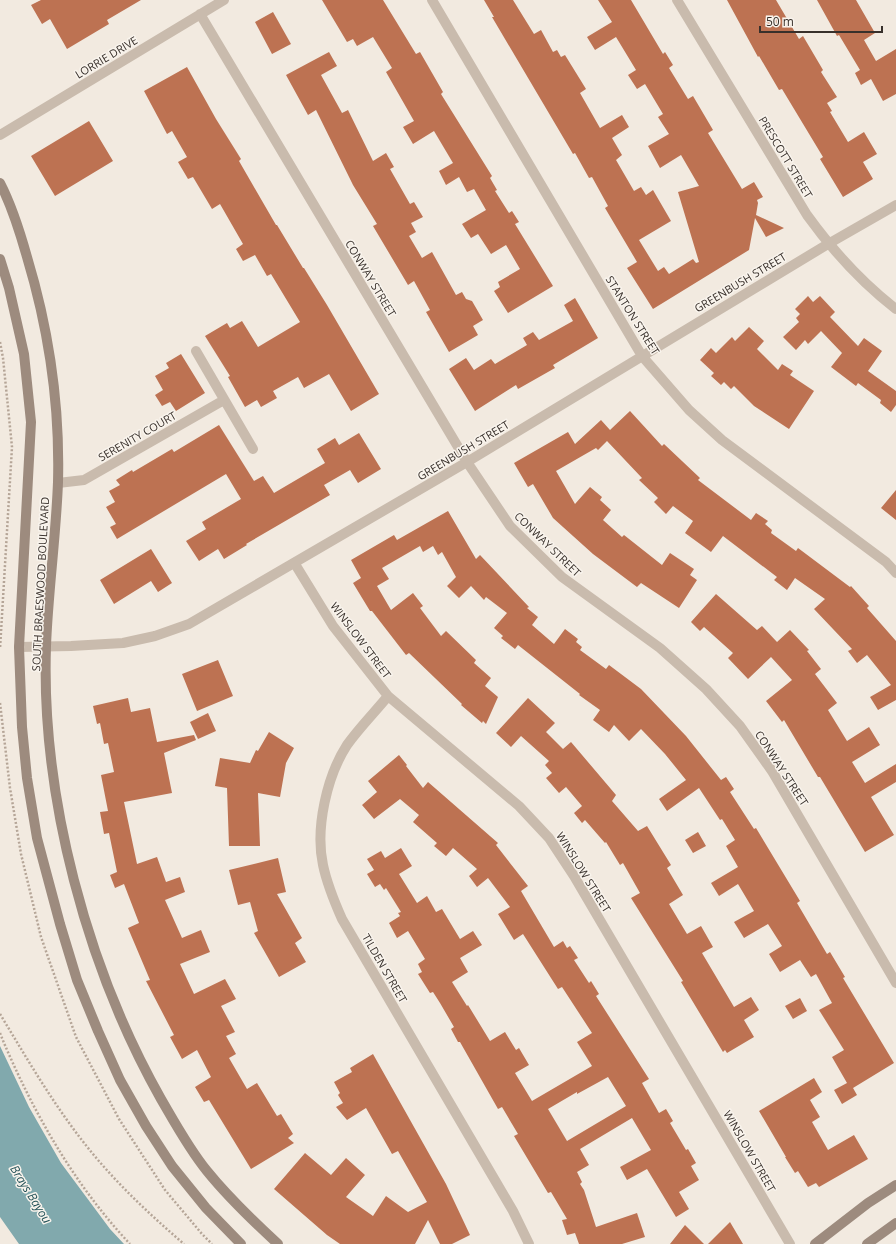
<svg xmlns="http://www.w3.org/2000/svg" width="896" height="1244" font-family="'Open Sans',sans-serif">
  <rect width="100%" height="100%" fill="#f2eae0"/>
  <!-- water -->
  <path fill="#81a9ad" d="M0 1046 29 1107 61 1163 110 1229 124 1244H19L0 1217Z"/>
  <!-- building -->
  <path fill="#bd7252" fill-rule="evenodd" d="M41 0H141L107 20 109 24 67 49 50 19 42 24 31 5Z
    M322 0H383L416 54 420 52 443 92 441 94 492 176 490 178 497 190 495 191 509 213 512 211 519 222 515 224 553 286 508 313 494 291 500 287 498 282 520 269 506 245 491 254 478 234 471 238 462 224 486 210 474 189 467 192 459 177 446 185 439 171 453 163 434 131 413 144 403 127 414 121 386 72 392 68 373 37 357 46 353 39 347 42Z
    M484 0H513L534 34 541 30 553 52 557 50 561 57 565 55 586 89 580 93 600 128 622 115 629 127 612 138 622 155 616 160 634 191 641 187 646 195 653 190 671 221 639 240 658 271 664 267 669 274 693 259 696 263 699 262 678 192 699 186 681 155 660 168 648 146 669 134 658 117 663 114 645 84 637 89 628 75 636 70 616 37 595 50 587 37 612 22 598 0H631L663 54 665 52 673 65 669 68 688 99 693 96 713 130 708 133 742 189 754 182 763 197 757 200 758 203 756 215 784 228 766 237 755 218 749 250 653 309 627 268 637 262 605 208 608 206 592 177 589 178 575 153 573 154 492 17H494Z
    M727 0H776L799 39 803 36 823 70 821 72 837 97 827 103 832 111 830 112 848 142 864 132 877 154 863 162 873 179 843 197 820 159 823 157 782 89 779 90 759 56 758 57Z
    M817 0H856L875 33 864 40 876 61 896 49V94L883 101 871 79 861 85 855 73 860 70 839 35 837 36Z
    M273 12 291 44 272 54 255 22Z
    M329 52 337 66 321 75 342 113 348 110 373 161 386 153 394 167 390 169 410 204 414 202 423 217 411 223 416 232 409 236 422 258 432 252 456 295 462 292 466 299 472 301 483 320 473 326 478 335 449 352 426 312 430 310 414 281 408 285 373 226 377 224 353 185 316 110 308 115 286 75Z
    M187 67 216 119 241 159 239 161 276 225H277L303 268H304L327 305 379 394 351 411 329 374 304 388 298 377 273 391 277 398 261 407 257 400 245 407 228 377 230 376 205 336 227 323 230 328 242 321 258 347 300 322 271 274 267 276 255 255 243 261 236 249 243 244 220 204 212 209 193 177 188 179 178 162 187 157 172 131 167 134 144 91Z
    M89 121 113 161 55 196 31 156Z
    M808 296 813 302 820 296 835 312 830 317 858 346 864 338 882 351 868 371 896 391V405L891 412 880 403 881 400 858 383 856 386 831 367 842 353 821 331 808 344 805 340 796 350 783 337 799 322 796 318 800 314 795 309Z
    M575 298 598 338 553 365 555 368 518 389 516 385 475 411 449 369 466 358 474 370 491 359 495 364 527 345 523 338 533 332 539 340 573 321 564 305Z
    M749 327 764 341 757 349 778 370 782 364 793 371 790 375 814 391 789 429 754 406 734 386 731 389 724 382 721 385 711 376 714 373 700 360 711 348 716 353 732 337 735 341Z
    M181 354 205 393 176 411 170 402 162 406 155 395 163 390 155 376 169 368 166 363Z
    M630 411 662 446 664 444 700 478 698 480 751 520 756 513 768 521 765 524 772 530 771 533 796 551 798 548 850 587 851 586 869 606 867 608 896 641V700L878 710 870 697 891 685 867 655 857 663 848 651 852 649 814 609 825 599 795 578 787 590 774 580 777 577 723 536 711 552 685 533 693 521 673 506 666 514 654 502 658 498 639 480 642 478 607 441 598 450 596 448 556 471 575 504 590 487 602 497 600 500 611 510 603 520 622 537 624 535 662 565 670 553 694 569 690 575 697 580 679 608 641 583 637 587 593 554 553 518 533 484 528 487 514 463 568 432 575 444 601 420 610 430Z
    M219 425 254 481 263 476 274 493 325 463 317 449 335 438 339 445 359 433 381 469 358 483 350 470 324 485 330 495 246 544 247 545 224 559 218 549 199 561 186 541 206 529 202 522 241 499 226 474 117 539 110 527 116 524 106 507 115 502 109 491 120 485 116 480 132 470 133 472 172 449 174 452Z
    M896 490V520L881 508Z
    M448 511 476 559 480 555 529 607 527 608 538 617 532 625 554 644 565 629 578 639 576 642 582 647 580 650 606 669 609 665 641 689 686 736 721 780 726 777 734 789 730 792 754 829 756 828 800 901 797 903 827 954 830 952 845 977 843 978 894 1063 853 1088 857 1095 842 1104 834 1090 847 1083 832 1057 844 1050 819 1010 832 1003 816 974 811 977 800 960 780 972 769 954 782 946 768 924 744 938 734 922 754 911 738 884 719 896 711 883 738 867 726 846 735 840 722 819 720 820 699 788 667 811 659 799 686 780 665 754 641 729 629 741 614 725 609 732 593 720 600 710 579 695 580 694 518 645 515 649 501 638 503 636 494 628 507 613 486 597 484 600 471 586 459 598 447 586 456 577 442 552 438 555 433 546 423 552 420 546 382 568 389 579 377 586 391 610 413 593 423 606 420 608 441 636 446 631 476 660 474 663 491 678 485 686 498 697 486 724 483 721 482 723 461 705 462 704 409 653 406 655 372 611H370L353 583 361 578 351 560 394 535 397 540Z
    M151 549 172 583 158 592 151 581 114 604 100 580Z
    M716 594 757 630 762 626 777 642 790 630 809 650 807 651 821 669 815 674 837 703 828 710 847 741 869 727 880 745 852 762 865 783 896 764V782L871 797 894 835 865 852 820 777H818L784 720 782 722 766 701 792 680 771 657 748 679 728 658 733 653 704 627 700 631 691 622Z
    M218 660 233 696 197 711 182 674Z
    M128 698 131 712 150 708 157 742 194 735 196 740 164 753 172 793 124 802 137 864 157 857 166 882 180 877 185 892 165 900 182 938 201 930 210 952 180 964 194 994 225 979 236 999 221 1006 235 1032 226 1036 236 1054 229 1058 247 1089 257 1083 277 1116 281 1114 293 1134 288 1138 294 1143 251 1169 209 1100 204 1102 195 1087 211 1077 197 1050 182 1059 170 1037 174 1035 146 981 150 980 128 928 139 923 124 884 115 888 110 875 117 872 109 833 104 834 100 812 108 811 101 775 114 772 108 743 104 744 100 723 97 724 93 706Z
    M528 698 555 723 546 732 563 749 571 742 616 795 612 801 638 831 647 826 671 865 667 868 683 895 669 904 687 934 701 926 713 947 702 953 734 1007 751 997 759 1010 744 1020 754 1037 727 1053 725 1050 723 1052 681 982 683 981 631 898 640 893 623 863 620 865 606 842 605 843 585 820 582 823 574 813 582 806 566 787 559 793 546 778 552 773 545 765 549 761 521 736 511 747 496 733Z
    M208 713 216 731 198 739 190 722Z
    M269 732 294 748 286 763 280 797 258 793 260 846H229L227 788 215 786 220 758 250 763 256 750 258 751Z
    M399 755 407 765 406 766 423 788 428 782 498 843 496 845 528 886 521 891 554 947 563 941 567 948 570 946 578 958 574 960 589 983 591 981 599 994 596 996 649 1079 642 1083 659 1113 666 1109 673 1121 670 1123 686 1150 688 1149 696 1163 691 1166 699 1180 679 1192 689 1209 676 1217 647 1169 627 1180 620 1167 651 1150 632 1118 580 1149 589 1165 577 1172 582 1182 580 1184 584 1190 596 1227 637 1213 645 1237 622 1244H579L575 1233 567 1235 562 1220 567 1219 551 1192 548 1193 514 1136 518 1134 502 1107 498 1109 460 1042H458L451 1029 454 1027 440 1003 433 992 430 993 418 974 422 972 418 964 425 959 408 931 397 938 389 923 400 916 398 913 401 912 386 888 384 890 380 884 375 887 367 874 374 870 367 859 381 851 385 858 401 848 412 866 399 874 417 903 427 896 436 912 442 909 460 939 473 931 482 945 460 958 468 972 452 982 467 1006 468 1005 490 1041 505 1032 516 1050 519 1048 529 1065 515 1073 532 1101 592 1066 577 1042 592 1033 562 987 558 989 523 934 514 940 498 914 510 907 488 878 477 887 469 876 477 869 453 848 446 856 434 846 437 843 413 822 419 815 400 799 374 819 362 805 377 792 368 781ZM608 1077 626 1106 567 1141 548 1109 577 1092V1094Z
    M698 832 706 846 693 853 685 840Z
    M278 858 286 892 277 894 302 938 295 943 306 962 279 977 254 933 258 931 250 902 238 905 229 870Z
    M800 998 807 1011 793 1019 785 1006Z
    M373 1054 446 1184 470 1235 452 1244H440L428 1220 415 1244H340L327 1235 274 1189 305 1153 331 1175 346 1158 365 1175 346 1197 373 1216 386 1196 408 1212 427 1202 398 1151 392 1154 366 1108 347 1120 336 1107 343 1103 338 1095 340 1093 334 1082 352 1072 350 1068Z
    M814 1078 822 1092 810 1100 820 1117 812 1122 828 1150 854 1135 868 1159 819 1187 816 1183 808 1187 798 1171 795 1173 785 1157H786L759 1111Z
    M730 1222 743 1244H708Z
    M685 1225 704 1244H670Z"/>
  <g fill="none" stroke-linecap="round" stroke-linejoin="round">
    <!-- path -->
    <path stroke="#b5a597" stroke-width="2.5" stroke-dasharray="2 2" stroke-linecap="butt" d="M0 342 3 358 12 447 0 649
      M0 703 10 788 21 854 41 937 76 1037 119 1119 165 1190 202 1234 212 1244
      M0 1014C32 1067 63 1121 105 1168 129 1195 156 1220 184 1244
      M0 1033C5 1046 11 1059 17 1072 46 1134 83 1194 130 1244"/>
    <!-- street -->
    <path stroke="#c9bbad" stroke-width="10" d="M432 0 642 356 689 410 722 440 886 562 896 573
      M677 0 807 215C833 251 861 282 896 309
      M200 14 467 462 510 526 562 577 660 648 706 689 740 726 772 771 896 983
      M0 135 224 0
      M196 351 253 449
      M58 483 84 480 224 400
      M295 564 333 626 388 696 519 806 549 838 574 876 790 1244
      M19 647 71 646 123 643 155 636 189 624 467 462 828 244 896 205
      M388 696C375 712 359 728 347 745 327 776 315 828 323 865 327 884 334 901 342 919L513 1211 529 1244"/>
    <!-- secondary -->
    <path stroke="#9d8b7e" stroke-width="10" d="M0 183C12 206 20 232 27 257 49 330 60 406 58 482 56 537 48 592 46 646 41 797 87 968 161 1099 175 1123 189 1149 207 1171 228 1197 253 1221 278 1244
      M0 259 9 288 24 354 31 422 19 647 22 727 27 778 37 838 60 924 77 980 98 1031 120 1080 146 1126 172 1166 206 1208 241 1244
      M815 1244 868 1203 896 1185
      M867 1244 896 1223"/>
  </g>
  <g text-anchor="middle" dominant-baseline="central" stroke-width="3" stroke-linejoin="round" paint-order="stroke">
    <!-- street labels -->
    <g font-size="11" fill="#38302b" stroke="#f9f4ed">
      <text transform="translate(106 57) rotate(-31)">LORRIE DRIVE</text>
      <text transform="translate(786 157) rotate(59)">PRESCOTT STREET</text>
      <text transform="translate(371 278) rotate(59)">CONWAY STREET</text>
      <text transform="translate(740 282) rotate(-31)">GREENBUSH STREET</text>
      <text transform="translate(633 315) rotate(58)">STANTON STREET</text>
      <text transform="translate(137 436) rotate(-30)">SERENITY COURT</text>
      <text transform="translate(463 450) rotate(-31)">GREENBUSH STREET</text>
      <text transform="translate(548 544) rotate(44)">CONWAY STREET</text>
      <text transform="translate(40 584) rotate(-87)">SOUTH BRAESWOOD BOULEVARD</text>
      <text transform="translate(361 640) rotate(53)">WINSLOW STREET</text>
      <text transform="translate(782 768) rotate(57)">CONWAY STREET</text>
      <text transform="translate(584 872) rotate(58)">WINSLOW STREET</text>
      <text transform="translate(385 968) rotate(60)">TILDEN STREET</text>
      <text transform="translate(750 1151) rotate(60)">WINSLOW STREET</text>
    </g>
    <!-- water labels -->
    <g font-size="12" font-style="italic" fill="#235157" stroke="#f9f4ed">
      <text transform="translate(31 1194) rotate(58)">Brays Bayou</text>
    </g>
  </g>
  <!-- scale -->
  <path d="M760 26v6h122v-6" fill="none" stroke="#38302b" stroke-width="2"/>
  <text x="766" y="26" font-size="12" fill="#38302b" stroke="#f9f4ed" stroke-width="3" paint-order="stroke">50 m</text>
</svg>
